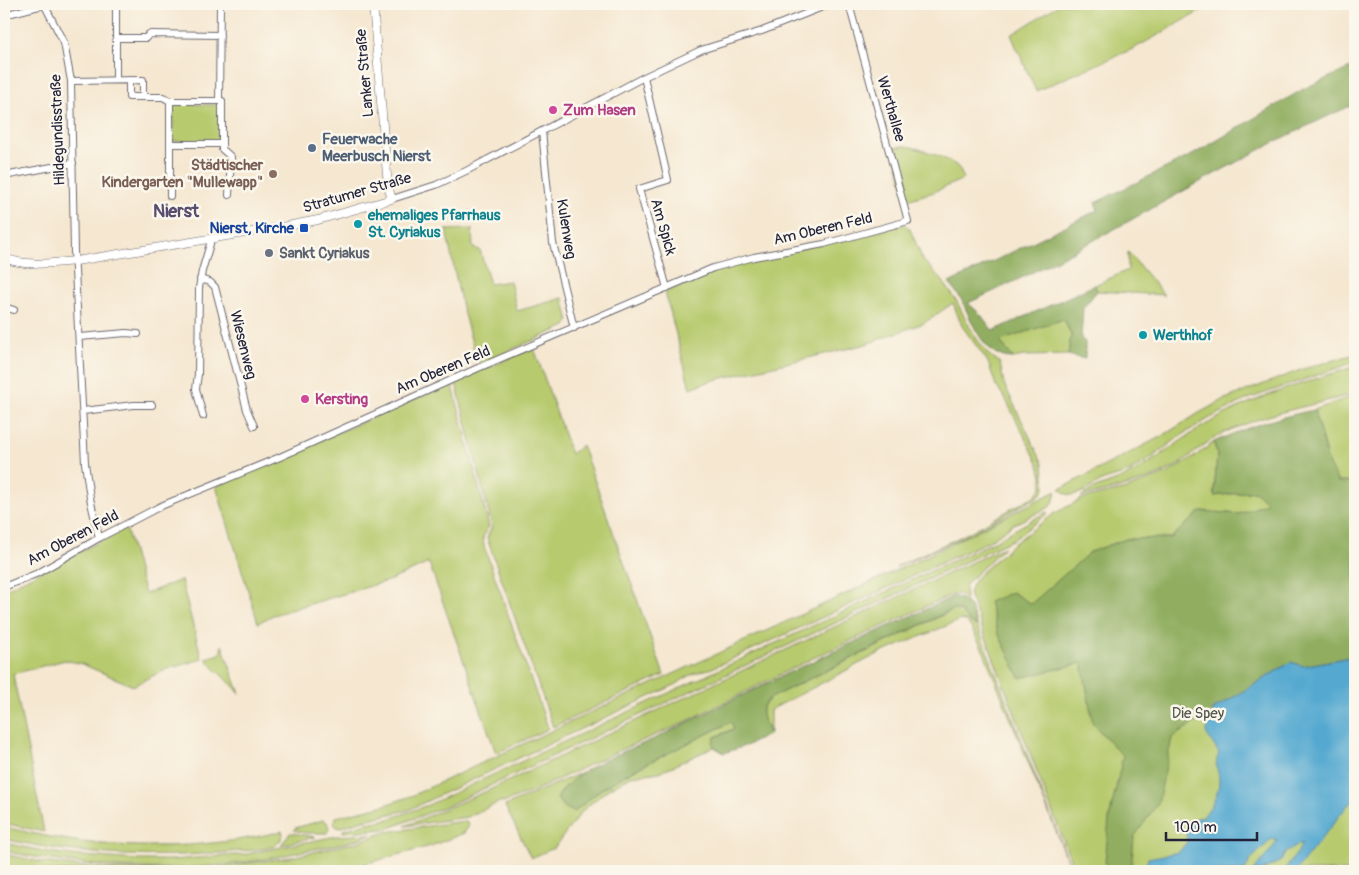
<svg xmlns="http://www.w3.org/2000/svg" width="1359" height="875" font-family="Pangolin,sans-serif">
  <rect width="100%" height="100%" fill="#fbf7ec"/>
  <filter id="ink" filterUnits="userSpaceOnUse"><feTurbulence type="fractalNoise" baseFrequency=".02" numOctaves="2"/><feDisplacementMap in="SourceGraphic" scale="10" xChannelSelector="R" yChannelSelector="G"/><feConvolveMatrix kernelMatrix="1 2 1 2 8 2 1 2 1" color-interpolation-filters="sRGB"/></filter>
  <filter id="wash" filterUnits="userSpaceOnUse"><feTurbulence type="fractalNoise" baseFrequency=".0096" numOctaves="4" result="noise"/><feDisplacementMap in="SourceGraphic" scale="20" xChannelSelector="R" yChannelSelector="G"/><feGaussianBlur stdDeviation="1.12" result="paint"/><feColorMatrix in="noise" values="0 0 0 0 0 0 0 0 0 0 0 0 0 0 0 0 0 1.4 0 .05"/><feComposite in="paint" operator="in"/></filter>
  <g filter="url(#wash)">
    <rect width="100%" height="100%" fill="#f5e7d0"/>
    <!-- green -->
    <path fill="#b7ca6e" stroke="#6c7654" d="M1060 4H1213L1135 48 1036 91 1011 35Z
      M173 104 220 105V142L173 141Z
      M904 146C918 147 948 158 958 167 961 171 962 174 963 179L934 192 907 200 893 148Z
      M902 225H905L910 229 923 260 942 280 956 300 968 324 977 339 989 355 1000 363 1004 384 1043 464 1045 487 1043 492 1037 497 972 533 896 567 970 532 1034 496 1042 488V476L1039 465 1005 398 996 386 988 362 962 326 953 303 924 323 863 345 714 380 690 388 665 292 730 265Z
      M472 229 473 248 480 250 490 284 510 281 517 311 563 298 569 321 566 326 481 363 477 361 462 307 446 230Z
      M1128 252 1164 295 1097 291 1095 285 1128 270Z
      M1064 319 1071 335 1068 355 1024 356 1013 358 999 341Z
      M534 348 571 454 582 445 664 675 553 727 487 538 492 526 456 383V381Z
      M1355 354V362L1248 399C1228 409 1206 419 1187 432 1168 444 1150 461 1130 471 1122 475 1113 477 1104 480 1091 486 1072 504 1060 489L1164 435 1199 413 1225 399 1303 369Z
      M1355 366V393C1318 405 1278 410 1241 426 1229 430 1217 436 1207 443 1195 452 1185 461 1173 468 1144 483 1112 490 1081 497 1092 486 1118 482 1132 473 1160 458 1184 436 1214 420 1258 395 1308 382 1355 366Z
      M452 383 488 522 489 526 483 537 484 546 548 728 546 730 496 753 429 563 391 580 273 615 258 623 216 486Z
      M1355 395V871H1075L969 594 972 584 978 576 1013 544 1055 513 1082 499 1126 489 1168 473 1197 455 1214 442 1217 455 1214 496 1255 491 1268 503 1239 514 1201 511 1171 538 1126 539 1050 588 1031 604 995 623 1323 509 1314 410Z
      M1056 491 1053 504 1048 508 1012 525 989 541 710 669C698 671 687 676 677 684L408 810 360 821 338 828 334 824 336 817 385 805 411 796 925 557Z
      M1046 512 1048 513 1016 538 449 805 387 829 343 832V830L367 823 389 819 428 805 993 542Z
      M126 528 145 594 181 580 202 659 164 670 133 686 82 664 65 660 13 674 44 832 4 823V590Z
      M1004 547 967 583 965 588 966 599 959 594 949 596 813 658 679 725 618 751 534 791 503 803 502 801 467 817 405 826 489 790Z
      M953 610 960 611 975 626 977 625 1072 871 983 650 972 629 967 622 961 620 878 654 770 710V734C763 718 755 710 772 697Z
      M222 645 240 694C230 680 214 672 206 658L220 654Z
      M731 722 735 728 715 737 713 743 714 747 660 772 631 776 607 790 583 810 554 848 531 858 505 806 585 771 562 790 574 812 600 790 630 772Z
      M323 820 327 822 329 828 327 833H307L294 830 295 828Z
      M464 821 468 822 469 826 464 833 431 846 338 871H4V854L41 862 93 868 159 870 214 868 292 857 357 842 386 832Z
      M4 827C28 832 51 838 75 841 138 850 220 847 282 831L283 834C282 838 279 844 274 846 266 850 239 851 229 852 151 859 80 856 4 839Z
      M290 833H293L315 837 281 845Z
      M371 834C350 844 317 848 295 853 202 875 98 872 4 851V843L54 853 84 856 139 860H172L247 854 336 836Z"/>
    <!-- forest -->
    <path fill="#91ae61" stroke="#5a684e" d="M1355 66V104C1222 162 1101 244 968 303L981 315 993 331 1095 285 1097 291 1083 308 1081 338 1085 342V359L1068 355 1071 335 1064 319 1000 341 1013 358C984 359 972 321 961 299 957 293 953 288 949 283L1098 210 1095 203 1194 154 1305 88Z
      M1314 410 1329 465 1338 482H1355V656L1303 666 1291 662 1214 709 1172 738 1158 803 1134 837 1131 871H1112L1105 863 1109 819 1123 756 1093 724 1082 663 1020 678 998 633 989 602 1012 592 1031 604 1090 552 1126 539 1171 538 1201 511 1239 514 1267 503 1255 491 1214 496 1217 455 1214 442C1246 427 1279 417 1314 410Z
      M952 597C969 597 972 611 977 625L971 624 960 611 953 610 945 613 772 697C755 710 763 718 770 734L748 745 724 753 714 747 713 743 715 737 734 729 731 722 630 772 600 790 574 812 563 807 557 798C578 763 632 751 666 733 713 710 760 686 807 664 855 641 904 620 952 597Z"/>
    <!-- water -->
    <path fill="#54a9d0" stroke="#3b6686" d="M1355 656V800L1348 805 1296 871H1283L1298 852 1302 843 1285 853 1281 861 1261 871H1253C1261 861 1271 852 1277 841L1272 839 1252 858 1244 871H1145L1148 858 1179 852 1187 842 1186 831 1189 822 1196 818 1203 817C1211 806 1219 796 1219 781 1219 768 1213 768 1219 753L1206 733 1214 709 1291 662 1303 666Z"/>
  </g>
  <g filter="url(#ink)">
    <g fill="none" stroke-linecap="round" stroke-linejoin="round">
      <!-- minor casing -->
      <g stroke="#6c676f" stroke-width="8">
        <path id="minor" d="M44 4 64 43 71 81 74 251 85 463 90 498 99 538
          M4 15 47 4
          M116 38H146L149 34 220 35
          M644 77 668 180 639 189 667 288
          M116 80V4
          M129 80V97H143
          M71 81 143 80V97H163L170 101H219L220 4
          M542 131 553 243 574 328
          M170 144H222V101H219
          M222 144V149L231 157 229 195
          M4 176 73 163
          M170 196V101
          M392 199 436 185 468 170 644 77 701 50 762 31 830 4
          M200 279 210 282 215 287 247 410 254 426
          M4 307 14 310
          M80 337 126 333 138 334
          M4 379H6
          M83 411 134 405H152
          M203 416 196 389 198 374 199 288 202 271 210 244V240
          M4 587 38 573 99 538 161 506 280 457 478 368 713 268 754 257 824 244 908 221 849 4"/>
      </g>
      <!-- tertiary casing -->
      <g stroke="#6c676f" stroke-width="9">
        <path id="tertiary" d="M4 258C26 267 53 263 76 261L282 227 318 220 392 199 389 190 387 175 373 4"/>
      </g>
      <!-- minor -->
      <use href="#minor" stroke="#fff" stroke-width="6"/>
      <!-- tertiary -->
      <use href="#tertiary" stroke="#fff" stroke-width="8"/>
    </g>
  </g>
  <!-- markers -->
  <g fill="#d1479c" stroke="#fbf7ec" stroke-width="2">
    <circle cx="553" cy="110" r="5"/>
    <circle cx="305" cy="399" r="5"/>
  </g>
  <circle fill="#5c6f8a" stroke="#fbf7ec" stroke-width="2" cx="312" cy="148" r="5"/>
  <circle fill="#8d6e63" stroke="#fbf7ec" stroke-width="2" cx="273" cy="174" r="5"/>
  <g fill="#0f9aa8" stroke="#fbf7ec" stroke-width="2">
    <circle cx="358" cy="224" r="5"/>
    <circle cx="1143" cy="335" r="5"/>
  </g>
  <rect fill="#1a4fb4" stroke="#fbf7ec" stroke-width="2" x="299" y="223" width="10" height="10" rx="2.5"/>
  <circle fill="#6b7280" stroke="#fbf7ec" stroke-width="2" cx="269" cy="253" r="5"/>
  <g text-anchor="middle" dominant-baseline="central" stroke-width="5" stroke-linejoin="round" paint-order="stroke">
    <!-- street labels -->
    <g font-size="15" fill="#22223b" stroke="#fbf7ec">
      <text transform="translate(365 73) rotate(-95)">Lanker Straße</text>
      <text transform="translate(891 109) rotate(74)">Werthallee</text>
      <text transform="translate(58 130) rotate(-92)">Hildegundisstraße</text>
      <text transform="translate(357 193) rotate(-16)">Stratumer Straße</text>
      <text transform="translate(663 227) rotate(74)">Am Spick</text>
      <text transform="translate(566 229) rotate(81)">Kulenweg</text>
      <text transform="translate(823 229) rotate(-13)">Am Oberen Feld</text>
      <text transform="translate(243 345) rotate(76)">Wiesenweg</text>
      <text transform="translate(443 370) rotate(-23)">Am Oberen Feld</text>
      <text transform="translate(73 538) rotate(-28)">Am Oberen Feld</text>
    </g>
    <!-- hotel labels -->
    <g font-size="15" font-weight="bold" fill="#b23c85" stroke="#fbf7ec" text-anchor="start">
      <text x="563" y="110">Zum Hasen</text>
      <text x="315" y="399">Kersting</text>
    </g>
    <!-- service labels -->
    <g font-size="15" font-weight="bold" fill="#4e5e75" stroke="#fbf7ec" text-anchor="start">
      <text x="322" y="139">Feuerwache<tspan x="322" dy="17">Meerbusch Nierst</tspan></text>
    </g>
    <!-- education labels -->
    <g font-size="15" font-weight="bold" fill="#785e54" stroke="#fbf7ec" text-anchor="end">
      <text x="263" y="165">Städtischer<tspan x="263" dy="17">Kindergarten "Mullewapp"</tspan></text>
    </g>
    <!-- culture labels -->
    <g font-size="15" font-weight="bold" fill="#0d838f" stroke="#fbf7ec" text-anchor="start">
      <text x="368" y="215">ehemaliges Pfarrhaus<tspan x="368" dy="17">St. Cyriakus</tspan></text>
      <text x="1153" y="335">Werthhof</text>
    </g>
    <!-- transit labels -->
    <g font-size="15" font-weight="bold" fill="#164399" stroke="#fbf7ec" text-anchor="end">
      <text x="294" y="228">Nierst, Kirche</text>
    </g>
    <!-- worship labels -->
    <g font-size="15" font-weight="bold" fill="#5b616d" stroke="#fbf7ec" text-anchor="start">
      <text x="279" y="253">Sankt Cyriakus</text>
    </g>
    <!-- park labels -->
    <g font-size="15" fill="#4f544a" stroke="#fbf7ec">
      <text x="1198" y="713">Die Spey</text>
    </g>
    <!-- quarter labels -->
    <g font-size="18" font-weight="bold" fill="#594d6f" stroke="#fbf7ec">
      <text x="176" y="211">Nierst</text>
    </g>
  </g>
  <!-- margin -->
  <rect width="1359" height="875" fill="none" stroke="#fbf7ec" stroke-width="20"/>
  <!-- scale -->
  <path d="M1166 832v8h91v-8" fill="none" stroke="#22223b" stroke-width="2.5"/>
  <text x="1174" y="832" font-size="15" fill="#22223b" stroke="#fbf7ec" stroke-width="4" paint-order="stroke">100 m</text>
</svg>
